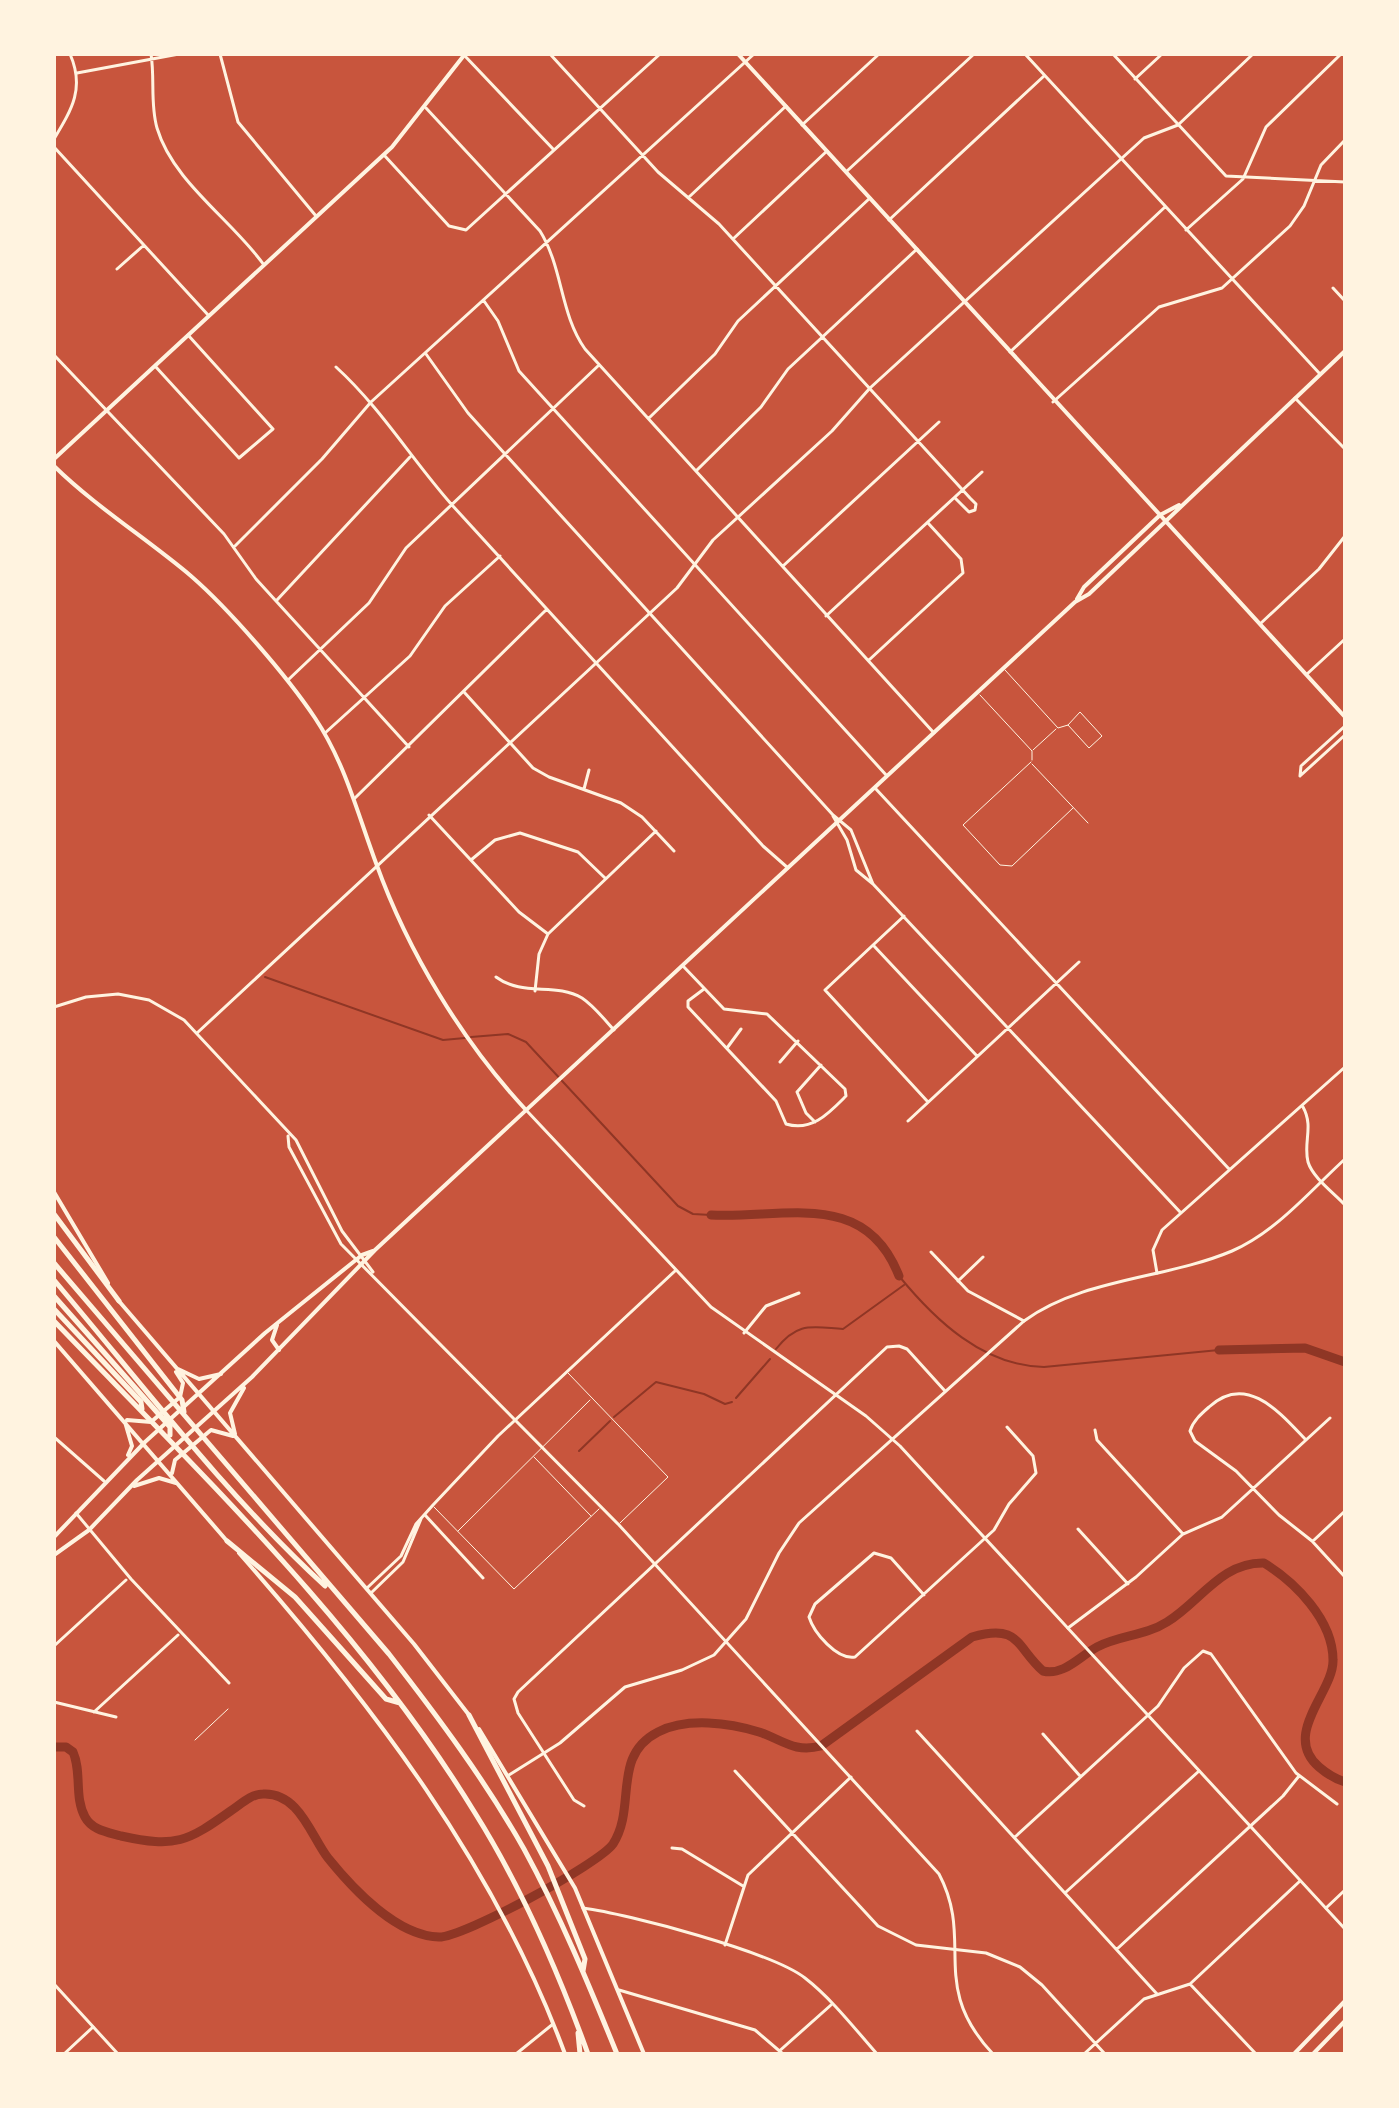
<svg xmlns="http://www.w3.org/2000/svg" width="1399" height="2108" font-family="Lato,sans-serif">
  <rect width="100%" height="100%" fill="#c8553d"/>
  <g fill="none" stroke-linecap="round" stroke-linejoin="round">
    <!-- stream -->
    <path stroke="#8f3625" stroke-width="2" d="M265 977 443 1040 465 1038
      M471 1037 508 1034 526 1042 678 1206 693 1214 711 1215
      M899 1276C935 1320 983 1366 1044 1367L1219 1350
      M776 1349C798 1321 812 1327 843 1329L904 1285
      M736 1398 770 1359
      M614 1417 656 1382 704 1394 725 1404 732 1402
      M579 1451 610 1421"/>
    <!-- river -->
    <path stroke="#8f3625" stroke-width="9" d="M711 1215C784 1219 865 1188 899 1276
      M1219 1350 1305 1348 1345 1362
      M54 1747H66L73 1752C82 1772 74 1797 85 1817 92 1830 107 1832 121 1836 176 1848 187 1842 232 1810 241 1804 251 1794 263 1794 299 1792 311 1836 328 1858 353 1889 397 1936 439 1937 464 1937 599 1864 613 1844 637 1807 611 1756 658 1732 687 1717 730 1723 759 1732 783 1740 794 1753 821 1746L972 1637C1020 1623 1016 1647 1043 1671 1064 1676 1080 1656 1097 1647 1120 1635 1145 1636 1167 1622 1200 1602 1221 1562 1264 1563 1295 1582 1333 1620 1333 1660 1334 1692 1281 1734 1319 1767 1326 1773 1335 1779 1345 1782"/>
    <!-- service -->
    <path stroke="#fff3e0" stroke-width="1" d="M1005 670 1058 728 1068 725 1089 748 1102 736 1080 712 1068 725
      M980 695 1032 751V760
      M1033 750 1056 729
      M1031 762 963 825 1000 865 1012 866 1073 808
      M1032 764 1088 823
      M568 1373 668 1477 620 1523
      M534 1457 591 1516
      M434 1507 514 1589 599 1509
      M458 1531 590 1400
      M195 1740 228 1709"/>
    <!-- minor -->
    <path stroke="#fff3e0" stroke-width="3" d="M151 54C155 79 150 104 157 128 173 182 232 220 264 265
      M220 54 238 122 316 216
      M550 54 658 172 719 224 970 498 976 504 975 510 969 512 955 498
      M1025 54 1320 374
      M1113 54 1226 176 1345 182
      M464 55 554 150
      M77 73 179 54
      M1135 79 1162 54
      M426 108 540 231C563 268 560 314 585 349L934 733
      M802 125 879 54
      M54 139C72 109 85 88 70 54
      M54 147 209 316
      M384 155 449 226 466 230 660 54
      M847 171 974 54
      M689 197 786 106
      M889 220 1044 76
      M1186 230 1243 179 1266 127 1341 54
      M733 239 827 151
      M117 269 144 245
      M1333 288 1345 301
      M484 301 498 321 519 371 887 776
      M1010 352 1165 207
      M426 354 468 413 505 454 833 815 851 830 873 884 1181 1213
      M54 355 224 534 256 579 409 747
      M155 366 239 458 273 429 188 335
      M336 367C381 408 412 460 452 505L763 846 788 868
      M1295 398 1345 449
      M1053 402 1159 307 1222 288 1290 226 1304 206 1321 165 1345 140
      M649 418 715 354 738 321 870 198
      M697 470 761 407 788 369 917 249
      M234 547 322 459 371 402 754 54
      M783 566 939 422
      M277 600 410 457
      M826 616 982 472
      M1260 624 1319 569 1345 536
      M869 660 963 573 961 559 928 523
      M1307 674 1345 639
      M288 680 369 603 406 548 599 365
      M464 692 533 768 549 777 621 803 642 817 674 851
      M325 733 410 656 445 606 500 556
      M1300 776 1301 766 1345 726
      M1300 776 1345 735
      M875 788 1229 1169
      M584 789 589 770
      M355 798 547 609
      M429 815 519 912 548 934
      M833 816 847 840 856 870 873 884
      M471 860 495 840 520 833 578 852 605 878
      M904 916 825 990 928 1102
      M874 946 977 1056
      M683 966 724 1009 767 1014 845 1089 846 1096C829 1113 812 1132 786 1124L776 1101 688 1007V1001L704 989
      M496 977C523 997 555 982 582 998 594 1006 604 1019 614 1030
      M535 991 539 954 548 934 656 831
      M727 1048 741 1029
      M780 1062 798 1041
      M1303 1107C1314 1127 1303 1142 1308 1162 1313 1178 1334 1193 1345 1205
      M908 1121 1079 962
      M815 1122 806 1113 797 1092 821 1065
      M931 1252 968 1291 1024 1321
      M1157 1273 1153 1250 1162 1230 1345 1067
      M958 1281 983 1257
      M744 1333 766 1306 799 1293
      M1095 1430 1097 1440 1183 1534
      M54 1437 104 1481
      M1306 1440C1281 1414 1247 1372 1209 1407 1201 1414 1193 1421 1190 1431L1195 1441 1236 1471 1279 1515 1312 1541 1345 1577
      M76 1513 131 1579 229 1683
      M425 1515 483 1578
      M1078 1529 1128 1584
      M1313 1541 1345 1511
      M924 1595 891 1558 874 1553 815 1604 809 1617C814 1633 837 1660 855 1657L994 1530 1009 1504 1036 1473 1033 1456 1007 1427
      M1068 1628 1136 1577 1183 1534 1222 1517 1330 1418
      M54 1646 126 1580
      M54 1702 116 1717
      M94 1712 178 1635
      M917 1731 1157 1994
      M1043 1734 1080 1776
      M735 1771 878 1926 916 1945 986 1953 1020 1967 1042 1985 1105 2054
      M584 1806 574 1800 518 1713 514 1699 518 1692 887 1347 899 1346 907 1349 945 1391
      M1015 1837 1158 1706 1184 1668 1203 1651 1211 1654 1296 1773 1337 1804
      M672 1848 682 1849 743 1886
      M1066 1892 1199 1771
      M583 1908C628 1914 772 1952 805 1978 832 1999 855 2029 877 2054
      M1326 1908 1345 1890
      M725 1945 748 1875 851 1777
      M1117 1949 1283 1796 1299 1776
      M1190 1984 1256 2054
      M619 1990 755 2030 783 2054
      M64 2054 93 2027
      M516 2054 553 2024
      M776 2054 831 2005
      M1084 2054 1144 1999 1190 1984 1300 1881"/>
    <!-- tertiary -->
    <path stroke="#fff3e0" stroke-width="3" d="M54 1007 86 997 118 994 149 1000 184 1020 296 1140 342 1231 373 1272
      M197 1033 677 588 713 540 832 431 870 388 1144 138 1178 125 1253 54
      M527 1111 711 1307 866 1416 900 1446 1345 1929
      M288 1136 289 1147 341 1244 619 1525 939 1874C975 1942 928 1985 993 2054
      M367 1588 401 1556 416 1524 433 1505 498 1436 675 1271
      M371 1593 403 1562 421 1519
      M509 1775 560 1743 625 1687 682 1670 714 1655 746 1619 779 1553 799 1523 1024 1321C1083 1278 1166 1279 1232 1251 1276 1232 1310 1191 1345 1159
      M54 1984 118 2054"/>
    <!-- secondary -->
    <path stroke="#fff3e0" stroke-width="4" d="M738 54 1345 717
      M54 459 392 147 465 54
      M54 466C96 507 146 538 191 576 229 609 287 676 315 718 345 763 357 812 376 863 408 952 462 1041 526 1110
      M1077 599 1084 587 1160 515 1179 505
      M54 1192 108 1283
      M118 1300 414 1644 469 1715
      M277 1325 272 1340 279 1350
      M54 1341 227 1541
      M178 1369 199 1379 221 1374
      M127 1420 151 1422 180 1397 183 1383 176 1372
      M125 1422 132 1446 128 1455
      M235 1434 230 1413 244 1388
      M172 1473 175 1460 211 1430 233 1436
      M134 1486 159 1478 176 1483
      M54 1537 145 1442 265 1333 362 1255 373 1251
      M239 1553C372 1704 495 1864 565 2054
      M54 1555 89 1530 137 1480 252 1377 375 1250 1075 602 1089 594 1345 351
      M479 1729 575 1888 644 2054"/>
    <!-- primary -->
    <path stroke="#fff3e0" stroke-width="4" d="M1294 2054 1345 2001
      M1313 2054 1345 2021"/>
    <!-- motorway -->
    <path stroke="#fff3e0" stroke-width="5" d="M54 1214 119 1301
      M54 1237 182 1400 184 1412
      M54 1263 389 1654C438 1717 485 1780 524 1849 560 1915 589 1985 617 2054
      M54 1280C142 1384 225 1494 325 1586
      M54 1296 170 1427V1435
      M54 1309 141 1402 142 1409
      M54 1321C203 1476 362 1628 475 1813 522 1888 558 1971 588 2054
      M227 1541 295 1597 386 1699 400 1703
      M469 1715 548 1866 585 1959 583 1971
      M578 2033 580 2054"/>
  </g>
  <!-- border -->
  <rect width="1399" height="2108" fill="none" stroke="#fff3e0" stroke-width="112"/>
</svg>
